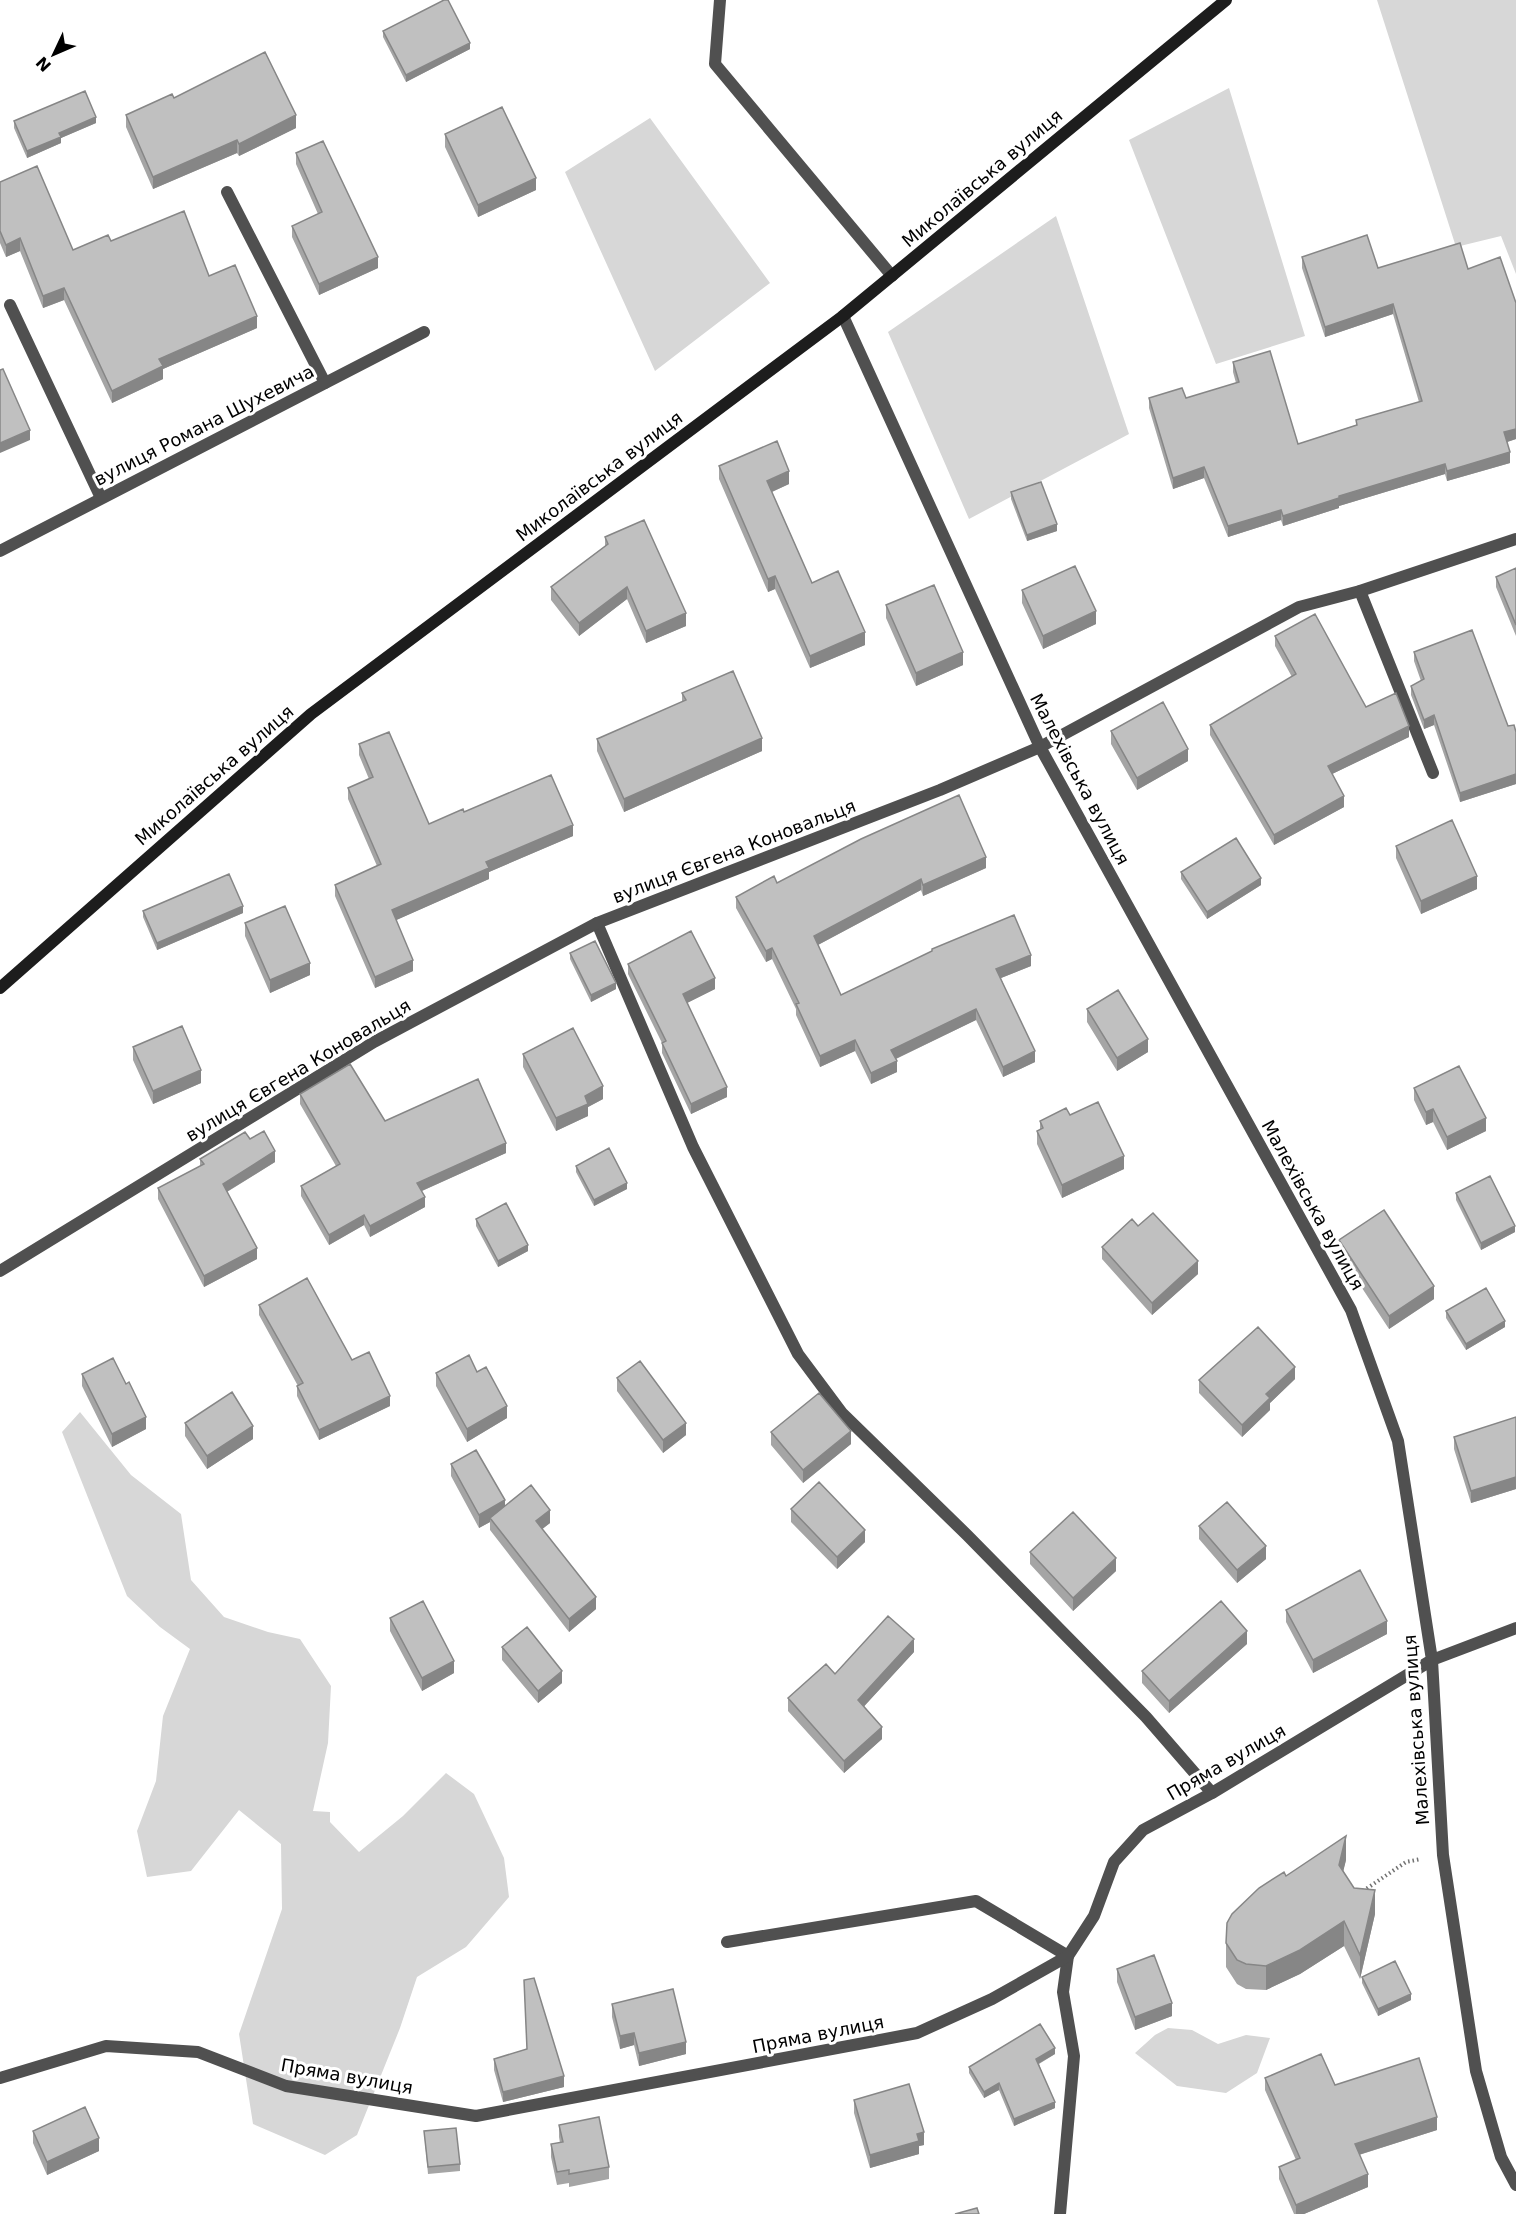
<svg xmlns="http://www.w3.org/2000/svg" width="1516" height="2214" font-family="'DejaVu Sans',sans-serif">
  <rect width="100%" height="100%" fill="#fff"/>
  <!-- green -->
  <path fill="#d7d7d7" d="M1377 0H1516V274L1501 236 1456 247Z
    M1229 88 1305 336 1216 364 1129 140Z
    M650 118 770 283 655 371 565 172Z
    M1056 216 1129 434 969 519 888 332Z
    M80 1412 131 1475 181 1514 191 1580 224 1617 268 1632 300 1639 331 1686 328 1743 313 1811 330 1812V1822L359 1852 403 1816 446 1773 474 1794 504 1858 509 1897 466 1947 417 1977 400 2028 357 2135 325 2155 253 2124 239 2034 282 1909 281 1844 239 1810 191 1871 147 1877 137 1831 156 1781 163 1716 190 1649 160 1627 127 1596 62 1432Z
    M1168 2028 1192 2030 1218 2044 1246 2035 1270 2038 1257 2073 1226 2093 1177 2086 1135 2053 1155 2035Z"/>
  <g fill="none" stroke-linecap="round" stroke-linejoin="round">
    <!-- path -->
    <path stroke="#727272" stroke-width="4" stroke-dasharray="1.5 3" stroke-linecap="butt" d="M1363 1891 1406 1862 1421 1859"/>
    <!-- service -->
    <path stroke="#505050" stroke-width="12" d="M720 0 715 64 892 276
      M227 192 325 383
      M10 305 101 498
      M1360 591 1433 773
      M597 923 693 1147 798 1354 842 1413 967 1535 1146 1717 1212 1793
      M727 1942 976 1901 1068 1956 1063 1992 1074 2056 1060 2214"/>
    <!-- minor -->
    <path stroke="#505050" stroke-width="12" d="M843 316 1040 747 1351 1310 1398 1441 1432 1660 1443 1855 1476 2071 1501 2157 1516 2185
      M0 551 424 332
      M0 1271 374 1042 597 923 940 790 1040 747 1299 607 1360 591 1516 539
      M0 2078 106 2046 198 2052 286 2086 476 2116 917 2033 992 1999 1068 1956 1094 1916 1114 1862 1143 1830 1212 1793 1432 1660 1516 1628"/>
    <!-- secondary -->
    <path stroke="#1d1d1d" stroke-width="12" d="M0 988 311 714 843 316 1226 0"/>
  </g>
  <!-- wall -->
  <path fill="#a5a5a5" d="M383 31 470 49 406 82 383 37Z
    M174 98 296 128 239 156 237 153 153 189 126 127V115Z
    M14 121 96 123 61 138V143L27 158 14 128Z
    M445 134 536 190 478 217 445 147Z
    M296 153 378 268 319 295 292 237V226L318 214 296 164Z
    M0 182 73 250 111 241 209 276 257 328 163 369V379L112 403 64 300 43 308 20 251 6 257 0 243Z
    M1302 257 1378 268 1468 269 1516 303V439L1507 442 1510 463 1447 481 1445 474 1339 506V508L1283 526 1281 520 1228 537 1204 478 1173 489 1149 408V398H1186L1236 383 1233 372V362L1298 444 1356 425V420L1419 402 1393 314 1325 337 1302 268Z
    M719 466 789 484 772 492 812 583 865 645 810 668 775 589 768 592 719 479Z
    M1011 492 1057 531 1027 541 1011 499Z
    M605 537 686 626 646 643 627 599 579 636 551 600V587L605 546Z
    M1516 568V636L1496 587V577Z
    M1022 590 1096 624 1043 649 1022 603Z
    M886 605 963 665 916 686 886 618Z
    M1275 636 1366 707 1409 737 1332 774 1344 807 1274 845 1210 735V725L1292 677 1275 646Z
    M1414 652 1516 732V784L1460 802 1434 725 1424 729 1411 695V686L1421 681 1414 661Z
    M682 693 762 751 624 812 597 751V739L682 702Z
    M1111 731 1188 761 1137 790 1111 744Z
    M359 744 429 824 464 812 573 836 489 872V879L396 920 413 971 375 988 335 896V885L377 866 348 799V788L369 779 359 755Z
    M1396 846 1477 889 1421 914 1396 858Z
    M986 868 923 896 921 890 818 945 841 995 932 951V949L1031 966 1001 978 1035 1062 1003 1077 976 1020 896 1059 897 1072 871 1084 855 1051 820 1067 796 1015V1009L772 959 766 962 736 908V897L777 883Z
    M1181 872 1261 885 1207 919 1181 879Z
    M143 911 243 913 157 950 143 917Z
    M245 923 310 975 270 993 245 936Z
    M570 953 616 989 591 1002 570 959Z
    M628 964 715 989 687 1003 727 1097 691 1114 662 1053V1043L628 974Z
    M1087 1009 1148 1052 1117 1071 1087 1022Z
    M133 1047 201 1083 153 1104 133 1060Z
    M523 1054 603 1099 588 1107V1116L556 1131 523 1067Z
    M1414 1088 1486 1131 1447 1150 1433 1122 1426 1125 1414 1100Z
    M300 1094 385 1121 506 1153 422 1191 425 1207 370 1237 364 1225 329 1245 301 1196V1186L336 1166 300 1104Z
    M1040 1121 1124 1169 1062 1198 1037 1144V1131L1040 1130Z
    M250 1139 275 1162 227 1192 257 1259 204 1287 158 1199V1188L200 1166V1159Z
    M576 1166 627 1189 594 1206 576 1172Z
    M1456 1193 1515 1232 1481 1250 1456 1200Z
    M476 1219 528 1251 498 1267 476 1226Z
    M1138 1226 1198 1274 1152 1315 1102 1259V1247Z
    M1339 1240 1434 1299 1389 1329 1339 1253Z
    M259 1305 390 1406 319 1440 297 1396V1386H298L259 1315Z
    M1446 1311 1505 1327 1466 1350 1446 1318Z
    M477 1372 507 1418 467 1442 436 1386V1373Z
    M82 1374 126 1384 146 1429 112 1447 82 1386Z
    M617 1378 686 1435 663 1453 617 1391Z
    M1295 1379 1270 1403V1410L1242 1437 1199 1393V1380Z
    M1516 1417V1489L1471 1503 1454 1449V1437Z
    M185 1423 253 1439 207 1469 185 1436Z
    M771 1432 851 1444 803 1483 771 1445Z
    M451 1464 505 1505 550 1523 542 1529 596 1609 569 1632 490 1530V1522L479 1528 451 1476Z
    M791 1509 865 1542 837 1569 791 1522Z
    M1199 1526 1266 1559 1237 1583 1199 1539Z
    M1030 1552 1116 1571 1073 1611 1030 1564Z
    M1286 1610 1387 1634 1313 1673 1286 1622Z
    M390 1618 454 1673 422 1691 390 1631Z
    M1247 1644 1169 1713 1142 1683V1671Z
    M502 1647 562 1683 538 1703 502 1660Z
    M914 1652 864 1706 882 1739 844 1773 788 1711V1698L835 1674Z
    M1346 1860 1343 1871 1354 1888 1375 1914 1360 1979 1344 1946 1300 1974 1266 1990 1246 1989 1237 1984 1226 1967V1943L1286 1876Z
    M1117 1969 1172 2016 1135 2030 1117 1982Z
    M1362 1977 1411 2000 1378 2016 1362 1983Z
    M524 1980 564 2087 503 2102 494 2070V2059L527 2049Z
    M612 2004 686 2054 639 2066 634 2045 620 2049 612 2017Z
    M1055 2054 1039 2064 1055 2108 1014 2126 999 2090 984 2098 969 2073V2067Z
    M1265 2078 1335 2085 1437 2130 1359 2155 1368 2187 1304 2214H1294L1279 2179V2167L1296 2160 1265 2090Z
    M854 2100 924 2145 919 2146V2154L870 2168 854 2113Z
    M559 2125 609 2167V2179L569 2187V2183L557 2185 551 2157V2144L560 2143 559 2137Z
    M33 2131 99 2151 47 2175 33 2143Z
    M424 2131 460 2164V2171L428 2174Z"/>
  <!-- shaded-wall -->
  <path fill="#868686" d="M470 43V49L406 82V75Z
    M296 115V128L239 156V144Z
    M96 117V123L61 138V143L27 158V151L59 133Z
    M237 140V153L153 189V177Z
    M536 178V190L478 217V205Z
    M20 238V251L6 257V245Z
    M378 257V268L319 295V284Z
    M64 288V300L43 308V296Z
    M1393 304V314L1325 337V327Z
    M257 316V328L163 369V379L112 403V391L159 359Z
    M1516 429V439L1504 443V432Z
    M30 430V440L0 453V443Z
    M1510 452V463L1447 481V471Z
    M1445 464V474L1339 506V508L1283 526V516L1339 496Z
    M1204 467V478L1173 489V478Z
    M789 471V484L767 494V481Z
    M1281 510V520L1228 537V526Z
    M1057 524V531L1027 541V535Z
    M775 576V589L768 592V579Z
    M627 587V599L579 636V623Z
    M1096 611V624L1043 649V636Z
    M686 613V626L646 643V631Z
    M865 632V645L810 668V656Z
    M963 652V665L916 686V673Z
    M1434 715V725L1424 729V720Z
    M1409 726V737L1328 776V766Z
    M762 738V751L624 812V799Z
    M1188 749V761L1137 790V778Z
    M1516 774V784L1460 802V793Z
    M1344 796V807L1274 845V835Z
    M573 825V836L489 872V879L392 922V910L486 862Z
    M986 857V868L923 896V885Z
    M1477 876V889L1421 914V901Z
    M1261 878V885L1207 919V912Z
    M921 879V890L814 947V936Z
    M243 906V913L157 950V943Z
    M772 948V959L766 962V951Z
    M1031 955V966L996 980V969Z
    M413 960V971L375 988V977Z
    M310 963V975L270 993V980Z
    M715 978V989L683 1005V994Z
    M616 983V989L591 1002V995Z
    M976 1009V1020L891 1061V1050Z
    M1148 1039V1052L1117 1071V1058Z
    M855 1040V1051L820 1067V1056Z
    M1035 1051V1062L1003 1077V1067Z
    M897 1061V1072L871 1084V1073Z
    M201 1070V1083L153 1104V1091Z
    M603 1086V1099L588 1107V1116L556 1131V1118L585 1096Z
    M727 1087V1097L691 1114V1104Z
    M1433 1109V1122L1426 1125V1112Z
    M1486 1118V1131L1447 1150V1137Z
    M506 1143V1153L417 1193V1183Z
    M275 1151V1162L223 1194V1184Z
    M1124 1156V1169L1062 1198V1185Z
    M627 1183V1189L594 1206V1200Z
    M425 1197V1207L370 1237V1226Z
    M364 1215V1225L329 1245V1235Z
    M1515 1226V1232L1481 1250V1243Z
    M528 1245V1251L498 1267V1261Z
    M257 1248V1259L204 1287V1276Z
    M1198 1261V1274L1152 1315V1303Z
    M1434 1286V1299L1389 1329V1316Z
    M1505 1321V1327L1466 1350V1344Z
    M1295 1367V1379L1270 1403V1410L1242 1437V1425L1266 1394Z
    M390 1396V1406L319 1440V1430Z
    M507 1406V1418L467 1442V1429Z
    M146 1417V1429L112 1447V1434Z
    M686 1423V1435L663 1453V1440Z
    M253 1426V1439L207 1469V1456Z
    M851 1431V1444L803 1483V1470Z
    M1516 1477V1489L1471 1503V1491Z
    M505 1500V1513L490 1518V1522L479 1528V1515Z
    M550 1510V1523L536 1534V1521Z
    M865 1530V1542L837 1569V1557Z
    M1266 1546V1559L1237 1583V1570Z
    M1116 1558V1571L1073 1611V1598Z
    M596 1597V1609L569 1632V1619Z
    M1387 1621V1634L1313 1673V1660Z
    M1247 1631V1644L1169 1713V1701Z
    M914 1639V1652L858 1713V1700Z
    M454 1661V1673L422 1691V1678Z
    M562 1671V1683L538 1703V1691Z
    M882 1727V1739L844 1773V1761Z
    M1346 1836V1860L1339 1889V1865Z
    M1375 1890V1914L1360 1979V1955Z
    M1344 1921V1946L1300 1974 1266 1990V1966Z
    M1411 1994V2000L1378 2016V2009Z
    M1172 2003V2016L1135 2030V2017Z
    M634 2033V2045L620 2049V2036Z
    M686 2042V2054L639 2066V2053Z
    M1055 2048V2054L1036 2065V2059Z
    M564 2076V2087L503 2102V2092Z
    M999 2083V2090L984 2098V2092Z
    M1055 2102V2108L1014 2126V2119Z
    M1437 2117V2130L1355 2156V2144Z
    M924 2132V2145L919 2146V2154L870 2168V2155L917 2134Z
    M99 2138V2151L47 2175V2162Z
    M1368 2174V2187L1304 2214H1296V2205Z"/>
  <!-- building -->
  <path fill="#c0c0c0" stroke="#868686" stroke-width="1.5" d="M444 0H448L470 43 406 75 383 31Z
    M265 52 296 115 239 144 237 140 153 177 126 115 172 94 174 98Z
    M85 91 96 117 59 133 61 137 27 151 14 121Z
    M502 107 536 178 478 205 445 134Z
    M323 141 378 257 319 284 292 226 322 212 296 153Z
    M37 166 73 250 108 235 111 241 184 211 209 276 235 265 257 316 159 359 163 366 112 391 64 288 43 296 20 238 6 245 0 231V182Z
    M1367 235 1378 268 1460 243 1468 269 1500 257 1516 303V429L1504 432 1510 452 1447 471 1445 464 1339 496V498L1283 516 1281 510 1228 526 1204 467 1173 478 1149 398 1182 388 1186 398 1239 382 1233 362 1270 351 1298 444 1357 425 1356 420 1422 401 1393 304 1325 327 1302 257Z
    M3 369 30 430 0 443V370Z
    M777 441 789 471 767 481 812 583 838 571 865 632 810 656 775 576 768 579 719 466Z
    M1041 482 1057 524 1027 535 1011 492Z
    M644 520 686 613 646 631 627 587 579 623 551 587 608 544 605 537Z
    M1075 566 1096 611 1043 636 1022 590Z
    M1516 568V625L1496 577Z
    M934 585 963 652 916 673 886 605Z
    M1315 614 1366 707 1396 693 1409 726 1328 766 1344 796 1274 835 1210 725 1296 674 1275 636Z
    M1472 630 1508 726 1514 725 1516 732V774L1460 793 1434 715 1424 720 1411 686 1424 679 1414 652Z
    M733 671 762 738 624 799 597 739 686 700 682 693Z
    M1163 702 1188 749 1137 778 1111 731Z
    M389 732 429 824 463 809 464 812 551 775 573 825 486 862 489 868 392 910 413 960 375 977 335 885 381 864 348 788 373 777 359 744Z
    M959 795 986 857 923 885 921 879 814 936 841 995 932 951V949L1014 915 1031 955 996 969 1035 1051 1003 1067 976 1009 891 1050 897 1061 871 1073 855 1040 820 1056 796 1004 799 1003 772 948 766 951 736 897 774 876 777 883 861 839Z
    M1452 820 1477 876 1421 901 1396 846Z
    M1236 838 1261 878 1207 912 1181 872Z
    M229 874 243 906 157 943 143 911Z
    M285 906 310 963 270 980 245 923Z
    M691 931 715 978 683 994 727 1087 691 1104 662 1043 666 1041 628 964Z
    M595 941 616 983 591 995 570 953Z
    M1118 990 1148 1039 1117 1058 1087 1009Z
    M182 1026 201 1070 153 1091 133 1047Z
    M573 1028 603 1086 585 1096 588 1104 556 1118 523 1054Z
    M350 1064 385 1121 478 1079 506 1143 417 1183 425 1197 370 1226 364 1215 329 1235 301 1186 340 1164 300 1094Z
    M1459 1066 1486 1118 1447 1137 1433 1109 1426 1112 1414 1088Z
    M1098 1102 1124 1156 1062 1185 1037 1131 1043 1128 1040 1121 1066 1108 1070 1115Z
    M264 1131 275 1151 223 1184 257 1248 204 1276 158 1188 204 1164 200 1159 245 1132 250 1139Z
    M609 1148 627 1183 594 1200 576 1166Z
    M1490 1176 1515 1226 1481 1243 1456 1193Z
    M506 1203 528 1245 498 1261 476 1219Z
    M1384 1210 1434 1286 1389 1316 1339 1240Z
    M1153 1213 1198 1261 1152 1303 1102 1247 1132 1219 1138 1226Z
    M307 1278 352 1360 369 1352 390 1396 319 1430 297 1386 303 1383 259 1305Z
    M1486 1288 1505 1321 1466 1344 1446 1311Z
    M1258 1327 1295 1367 1266 1394 1270 1398 1242 1425 1199 1380Z
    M469 1355 477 1372 486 1367 507 1406 467 1429 436 1373Z
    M113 1358 126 1384 129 1382 146 1417 112 1434 82 1374Z
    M640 1361 686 1423 663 1440 617 1378Z
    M232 1392 253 1426 207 1456 185 1423Z
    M819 1393 851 1431 803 1470 771 1432Z
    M1516 1417V1477L1471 1491 1454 1437Z
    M476 1450 505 1500 479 1515 451 1464Z
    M819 1482 865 1530 837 1557 791 1509Z
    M531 1485 550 1510 536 1521 596 1597 569 1619 490 1518Z
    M1227 1502 1266 1546 1237 1570 1199 1526Z
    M1073 1512 1116 1558 1073 1598 1030 1552Z
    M1360 1570 1387 1621 1313 1660 1286 1610Z
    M423 1601 454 1661 422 1678 390 1618Z
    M1221 1601 1247 1631 1169 1701 1142 1671Z
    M888 1616 914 1639 858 1700 882 1727 844 1761 788 1698 826 1664 835 1674Z
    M527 1627 562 1671 538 1691 502 1647Z
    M1346 1836 1339 1865 1354 1888 1375 1890 1360 1955 1344 1921 1300 1950 1266 1966 1246 1964 1237 1960 1226 1943 1227 1923 1232 1914 1259 1888 1284 1872 1286 1876Z
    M1154 1955 1172 2003 1135 2017 1117 1969Z
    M1395 1961 1411 1994 1378 2009 1362 1977Z
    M534 1978 564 2076 503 2092 494 2059 527 2049 524 1980Z
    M673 1989 686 2042 639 2053 634 2033 620 2036 612 2004Z
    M1040 2024 1055 2048 1036 2059 1055 2102 1014 2119 999 2083 984 2092 969 2067Z
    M1321 2054 1335 2085 1419 2058 1437 2117 1355 2144 1368 2174 1296 2205 1279 2167 1300 2158 1265 2078Z
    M909 2084 924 2132 917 2134 919 2141 870 2155 854 2100Z
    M85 2107 99 2138 47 2162 33 2131Z
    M599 2117 609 2167 569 2174V2170L557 2172 551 2144 563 2142 559 2125Z
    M456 2128 460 2164 428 2167 424 2131Z
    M977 2208 979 2214H955Z"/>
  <g text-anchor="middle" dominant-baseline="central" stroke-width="6" stroke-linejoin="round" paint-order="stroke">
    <!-- street labels -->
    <g font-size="18" fill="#000" stroke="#fff">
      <text transform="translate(982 178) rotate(-40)">Миколаївська вулиця</text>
      <text transform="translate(204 425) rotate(-27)">вулиця Романа Шухевича</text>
      <text transform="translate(599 476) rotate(-37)">Миколаївська вулиця</text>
      <text transform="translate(214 775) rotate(-41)">Миколаївська вулиця</text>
      <text transform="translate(1080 779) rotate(62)">Малехівська вулиця</text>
      <text transform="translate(734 851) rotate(-21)">вулиця Євгена Коновальця</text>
      <text transform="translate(298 1070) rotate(-31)">вулиця Євгена Коновальця</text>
      <text transform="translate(1313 1205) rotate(61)">Малехівська вулиця</text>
      <text transform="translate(1416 1730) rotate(-94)">Малехівська вулиця</text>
      <text transform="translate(1226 1762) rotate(-30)">Пряма вулиця</text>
      <text transform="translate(818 2034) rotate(-11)">Пряма вулиця</text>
      <text transform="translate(347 2076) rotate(10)">Пряма вулиця</text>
    </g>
  </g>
  <!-- north arrow -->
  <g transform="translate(54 54) rotate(226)" stroke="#ffffff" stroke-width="4.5" paint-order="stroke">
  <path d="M0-4.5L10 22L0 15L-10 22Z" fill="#000000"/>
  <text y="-9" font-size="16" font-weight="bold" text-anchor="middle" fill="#000000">N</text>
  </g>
</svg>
